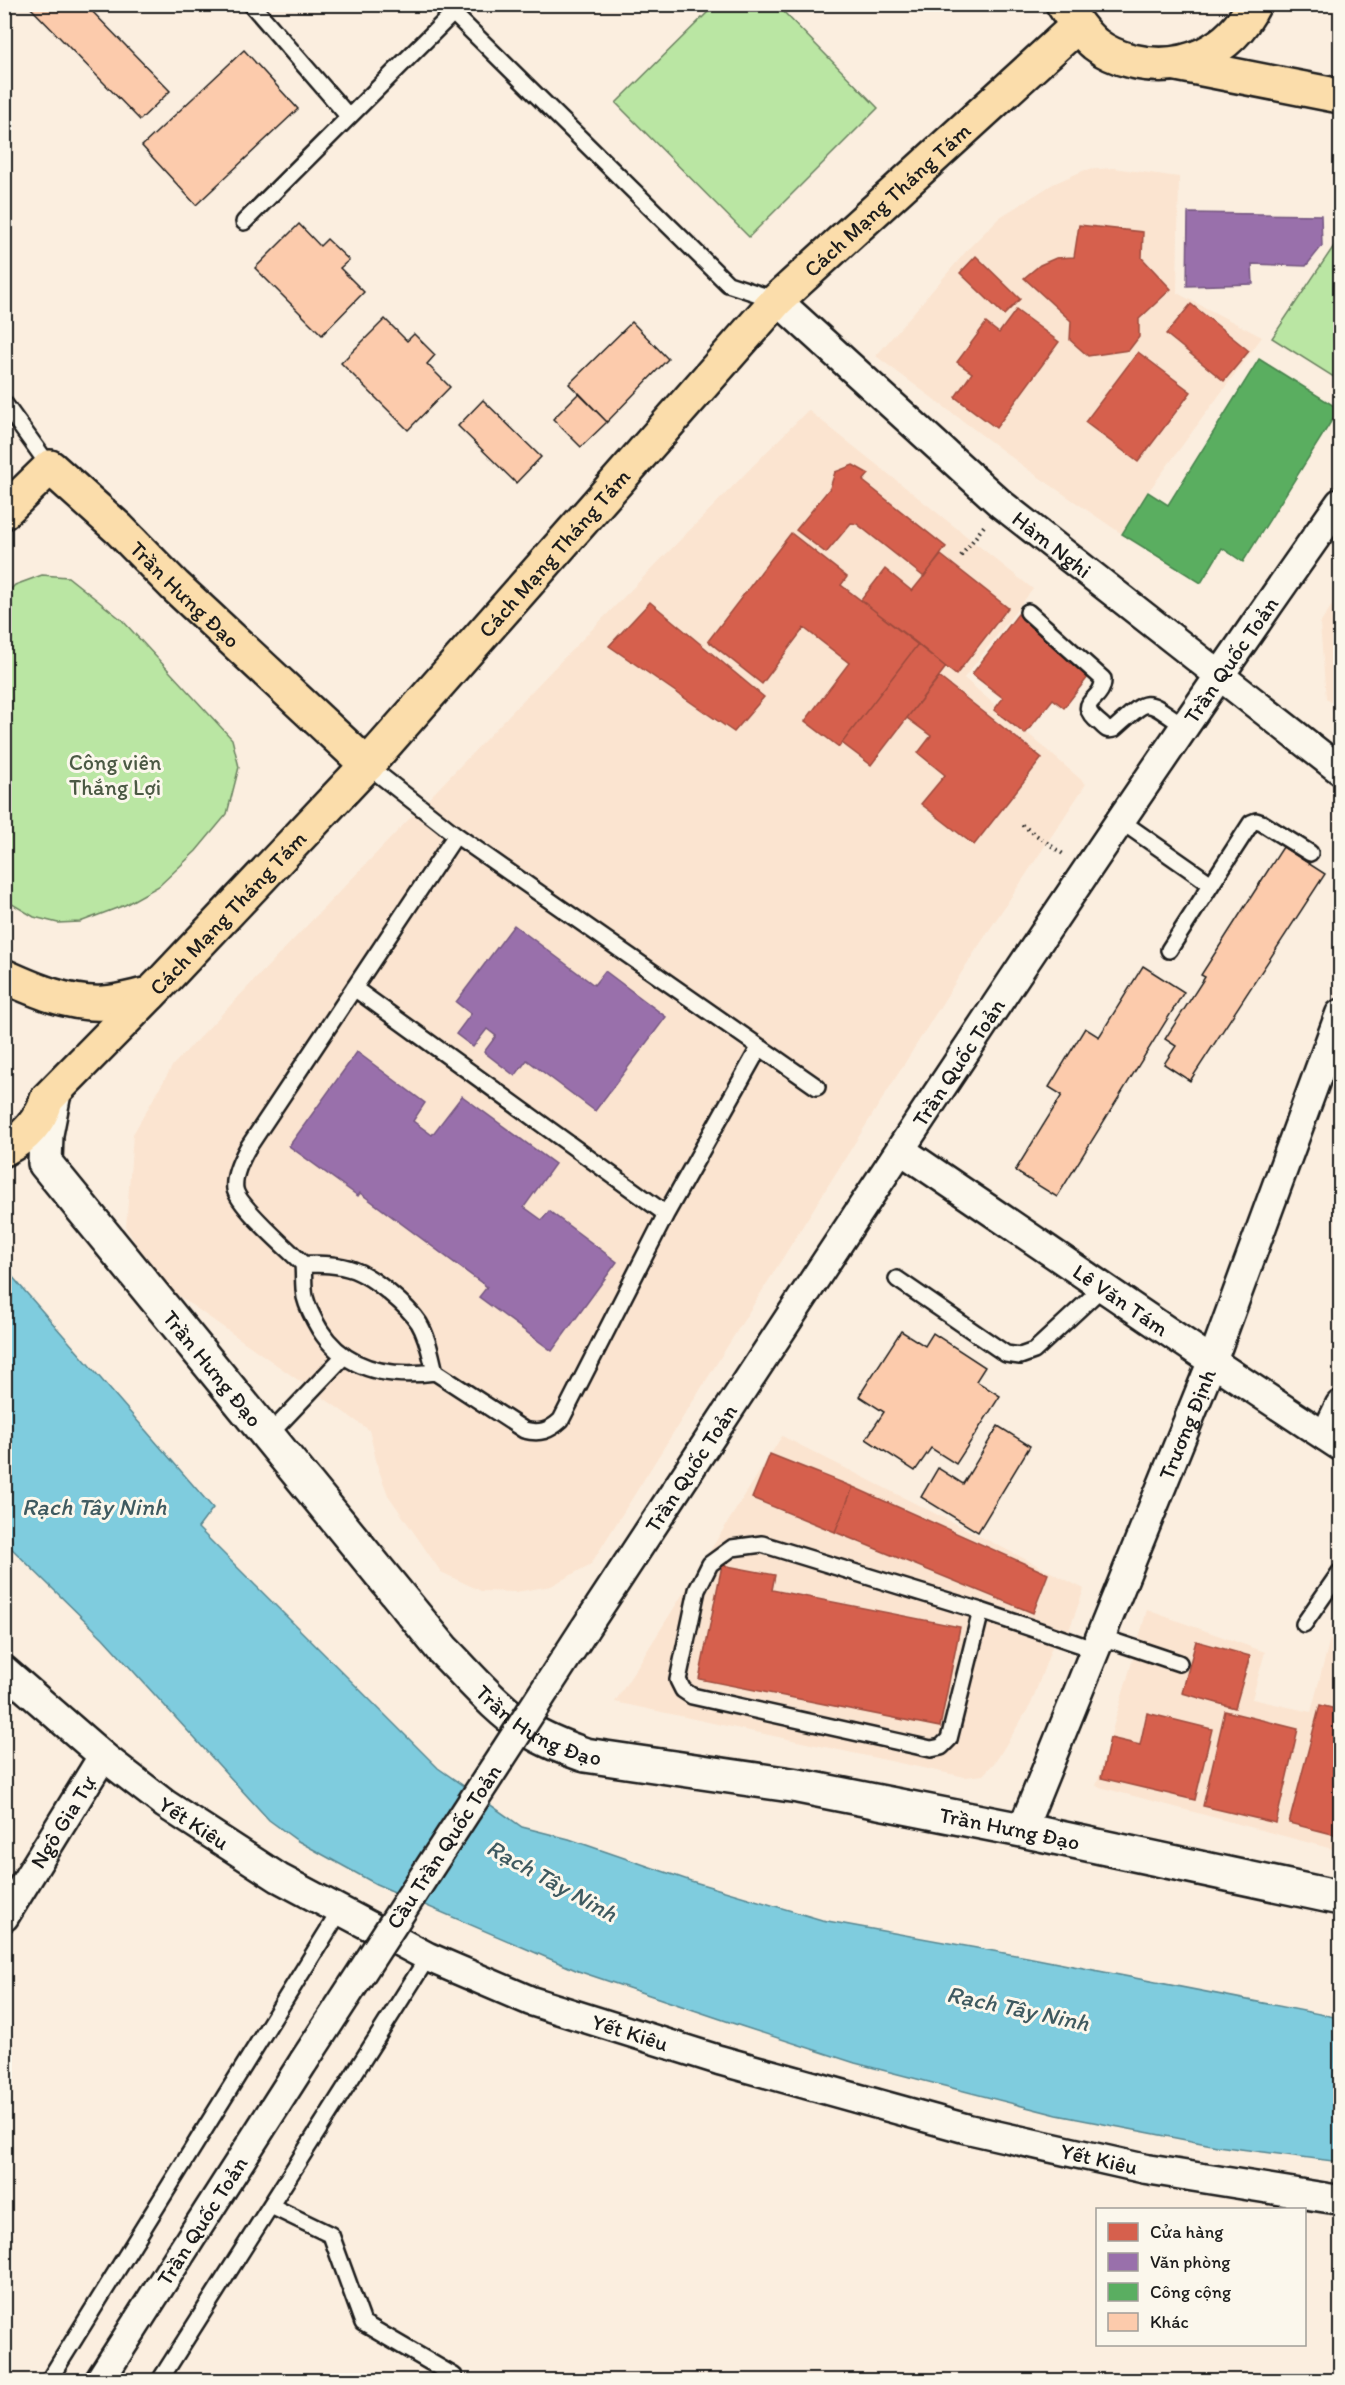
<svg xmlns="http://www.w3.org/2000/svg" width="1345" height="2385" font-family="Itim,sans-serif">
  <rect width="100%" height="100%" fill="#fbeedf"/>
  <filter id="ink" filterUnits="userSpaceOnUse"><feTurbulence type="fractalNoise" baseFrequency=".0167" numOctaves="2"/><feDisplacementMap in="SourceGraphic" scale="12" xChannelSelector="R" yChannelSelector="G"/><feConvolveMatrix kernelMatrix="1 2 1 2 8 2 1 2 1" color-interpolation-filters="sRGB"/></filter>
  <g filter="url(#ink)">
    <!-- built -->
    <path fill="#fbe4d0" d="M1113 168 1179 177 1177 293 1262 337 1148 492 1122 534 1030 471 876 356 969 248 1000 217 1053 184 1085 170Z
      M808 410 1033 589 964 678 1086 784 970 959 591 1564 551 1586 516 1592 481 1591 441 1572 388 1495 378 1468 369 1430 159 1282 126 1228 133 1134 173 1065 557 665Z
      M1340 592V710L1326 698 1320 624Z
      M782 1436 1084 1589 1067 1636H1056L1031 1704 996 1761 983 1775 965 1777 615 1702Z
      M1147 1610 1265 1652 1252 1699 1311 1712 1330 1639 1340 1646V1851L1096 1786Z"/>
    <!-- green -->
    <path fill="#bae6a3" stroke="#6b8160" stroke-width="1.5" d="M776 4 878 108 749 237 616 103 715 5Z
      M1340 237V381L1272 338Z
      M42 575 68 577 122 620 232 739 239 767 227 814 196 851 159 886 125 905 80 922 58 923 34 917 12 904 5 894V595L15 585Z"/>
    <!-- water -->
    <path fill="#7fccde" stroke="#578690" stroke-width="1.5" d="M4 1267 213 1508 198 1528 438 1768 522 1827 569 1839 691 1881 822 1920 1027 1957 1340 2018V2162L1217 2146 1057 2115 855 2063 741 2026 578 1971 376 1884 298 1841 269 1820 103 1638 5 1542Z"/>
    <!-- shops -->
    <path fill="#d6604d" stroke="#9e4c3e" stroke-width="1.5" d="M1079 225 1143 232 1142 258 1171 289 1139 319V337L1129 350 1088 356 1070 340 1071 321 1024 278 1040 265 1056 258 1074 257Z
      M976 256 1020 299 1004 315 960 273Z
      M1191 304 1249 351 1224 381 1166 334Z
      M1016 310 1059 342 996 428 955 397 972 373 957 362 986 323 999 333Z
      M1138 352 1191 392 1138 462 1085 422Z
      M853 465 869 474 863 481 946 547 924 577 857 524 851 523 826 553 796 530 830 488 835 472Z
      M791 533 847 577 841 585 918 644 839 747 805 721 849 663 804 628 762 684 708 641Z
      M941 555 1008 608 956 675 861 600 885 569 912 591Z
      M650 602 764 697 734 732 609 646Z
      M1018 614 1092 672 1064 708 1053 699 1025 734 994 710 1003 698 972 674Z
      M918 644 946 667 871 765 842 743Z
      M939 677 1042 758 974 845 921 804 945 775 918 753 931 736 907 718Z
      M770 1454 853 1487 835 1532 752 1498Z
      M853 1487 1048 1574 1033 1613 835 1532Z
      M722 1565 775 1575 772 1590 960 1627 940 1727 699 1679Z
      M1196 1641 1250 1656 1235 1708 1182 1693Z
      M1320 1705 1340 1710V1836L1289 1823Z
      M1225 1711 1298 1729 1276 1823 1203 1806Z
      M1147 1713 1212 1729 1195 1800 1101 1778 1110 1738 1140 1745Z"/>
    <!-- offices -->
    <path fill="#9970ab" stroke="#745780" stroke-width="1.5" d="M1188 213 1321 215 1322 246 1306 266 1252 264 1253 284 1187 286Z
      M514 925 594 985 605 971 666 1017 595 1111 527 1060 515 1076 484 1052 496 1036 487 1029 473 1047 456 1034 471 1014 456 1002Z
      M357 1052 425 1103 413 1121 432 1135 462 1096 555 1164 524 1207 542 1220 549 1211 617 1262 552 1351 479 1297 487 1287 360 1193 358 1196 289 1146Z"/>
    <!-- public -->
    <path fill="#5aae61" stroke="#47824c" stroke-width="1.5" d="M1259 359 1339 409 1243 562 1222 548 1201 583 1122 534 1148 492 1168 505Z"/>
    <!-- building -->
    <path fill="#fccbac" stroke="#1c1c1c" stroke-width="1.5" d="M27 4H85L170 91 140 120Z
      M244 50 298 109 196 205 142 146Z
      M299 224 320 246 327 239 349 260 340 268 364 292 322 335 255 268Z
      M385 319 407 341 414 334 435 355 427 364 450 387 408 430 341 363Z
      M632 322 668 359 607 422 569 384Z
      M579 393 607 422 581 447 553 419Z
      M483 400 541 457 516 483 458 426Z
      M1283 847 1325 874 1190 1081 1164 1064 1176 1046 1165 1039 1205 977 1201 975Z
      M1143 966 1184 992 1057 1197 1015 1171 1062 1095 1049 1087 1085 1028 1099 1037Z
      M901 1331 925 1346 933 1333 985 1367 976 1381 1000 1396 956 1464 931 1448 915 1471 866 1439 884 1412 859 1396Z
      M998 1426 1030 1446 978 1532 921 1497 938 1468 963 1484Z"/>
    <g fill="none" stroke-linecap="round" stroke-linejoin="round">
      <!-- service casing -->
      <g stroke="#1c1c1c" stroke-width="20">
        <path id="service" d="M251 4 349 117
          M453 13 728 284 777 300
          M244 222 462 4
          M4 403 50 467
          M1028 612 1103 679C1104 703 1071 700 1101 724 1106 729 1107 731 1114 729 1151 696 1143 698 1184 726
          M367 765 456 835 817 1087
          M1121 821 1211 884
          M456 835 247 1149C241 1160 233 1176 235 1189 238 1206 289 1250 303 1264 304 1275 303 1286 305 1297 308 1309 314 1320 320 1330 346 1371 390 1378 435 1372L524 1430C540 1434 549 1431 561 1420L666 1214 759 1048
          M1169 950 1251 823 1256 821 1262 823 1310 853
          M354 988 666 1214
          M303 1264C320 1264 338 1264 354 1270 373 1277 408 1306 419 1323 428 1338 431 1356 435 1372
          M897 1279 1006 1354 1020 1356 1034 1351 1104 1286
          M267 1437 343 1357
          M981 1611 949 1739 941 1747 931 1749 692 1696 683 1690 678 1680 697 1590 710 1564 732 1548 762 1544 981 1611 1096 1650
          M1304 1624 1340 1572
          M1101 1637 1179 1663
          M271 2206 331 2235 363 2323 454 2376
          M49 2380 340 1911
          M160 2380 428 1957"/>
      </g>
      <!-- minor casing -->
      <g stroke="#1c1c1c" stroke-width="33">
        <g id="minor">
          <path id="s1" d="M777 300 1001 504 1340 770"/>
          <path id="s2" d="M901 1150C1048 1249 1192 1350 1340 1446"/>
          <path d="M1325 1436 1340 1405"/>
          <path id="s3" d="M584 1630C833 1252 1079 872 1340 503"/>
          <path id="s4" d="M4 1670 103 1756 165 1804 279 1878 428 1957 531 2001 719 2060 968 2129 1146 2169 1340 2200"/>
          <path id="s5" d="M1022 1830 1212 1362 1340 1014"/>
          <path id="s6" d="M4 1917 103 1756"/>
          <path id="s7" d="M100 2380 304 2061"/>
        </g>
      </g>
      <!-- tertiary casing -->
      <g stroke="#1c1c1c" stroke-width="38">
        <g id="tertiary">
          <path id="s8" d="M54 1093 46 1134 45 1163 443 1650C469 1676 498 1711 529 1730 546 1741 566 1748 585 1755L798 1786 1022 1830 1340 1898"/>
        </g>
      </g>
      <!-- primary casing -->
      <g stroke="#1c1c1c" stroke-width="38">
        <g id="primary">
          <path d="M1063 4C1072 18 1082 33 1095 44 1105 52 1119 58 1132 61 1183 73 1230 52 1254 4"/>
          <path d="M1177 64 1340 96"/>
          <path id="s9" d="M4 512 50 467 119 529 175 586 367 765"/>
          <path d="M4 976C35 990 69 1005 104 1003 119 1002 135 997 150 994"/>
          <path id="s10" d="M4 1149C25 1138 40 1121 47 1099L165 979 367 765 777 300 1077 26"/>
        </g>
      </g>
      <!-- path -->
      <path stroke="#1c1c1c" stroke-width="4" stroke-dasharray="1.5 4.5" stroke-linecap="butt" d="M961 556 984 526
        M1022 825 1063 854"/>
      <!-- service -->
      <use href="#service" stroke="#fbf7ec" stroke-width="15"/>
      <!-- minor -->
      <use href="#minor" stroke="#fbf7ec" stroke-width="28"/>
      <!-- tertiary -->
      <use href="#tertiary" stroke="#fbf7ec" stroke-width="33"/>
      <!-- primary -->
      <use href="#primary" stroke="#fbddab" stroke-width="33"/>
      <!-- minor-bridge casing -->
      <g stroke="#1c1c1c" stroke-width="33" stroke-linecap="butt">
        <g id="minor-bridge">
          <path id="s11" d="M304 2061 584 1630"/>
        </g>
      </g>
      <!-- minor-bridge -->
      <use href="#minor-bridge" stroke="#fbf7ec" stroke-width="28"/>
    </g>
  </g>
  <g text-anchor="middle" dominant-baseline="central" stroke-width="6" stroke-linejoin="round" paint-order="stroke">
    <!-- street labels -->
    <g font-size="22" fill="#1c1c1c" stroke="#fbf7ec">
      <text stroke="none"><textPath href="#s10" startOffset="1299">Cách Mạng Tháng Tám</textPath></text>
      <text stroke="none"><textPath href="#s1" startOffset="368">Hàm Nghi</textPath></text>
      <text stroke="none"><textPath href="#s10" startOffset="813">Cách Mạng Tháng Tám</textPath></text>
      <text stroke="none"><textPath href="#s9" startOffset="250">Trần Hưng Đạo</textPath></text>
      <text stroke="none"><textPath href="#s3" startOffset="1166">Trần Quốc Toản</textPath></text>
      <text stroke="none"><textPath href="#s10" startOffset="327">Cách Mạng Tháng Tám</textPath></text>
      <text stroke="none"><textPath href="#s3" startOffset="680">Trần Quốc Toản</textPath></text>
      <text stroke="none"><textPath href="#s2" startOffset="266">Lê Văn Tám</textPath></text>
      <text stroke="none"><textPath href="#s8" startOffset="336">Trần Hưng Đạo</textPath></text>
      <text stroke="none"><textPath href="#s5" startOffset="438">Trương Định</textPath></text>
      <text stroke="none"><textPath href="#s3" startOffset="194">Trần Quốc Toản</textPath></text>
      <text stroke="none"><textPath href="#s8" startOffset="824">Trần Hưng Đạo</textPath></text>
      <text stroke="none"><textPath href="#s6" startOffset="112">Ngô Gia Tự</textPath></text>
      <text stroke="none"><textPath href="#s4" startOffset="244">Yết Kiêu</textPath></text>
      <text stroke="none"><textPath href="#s8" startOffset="1310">Trần Hưng Đạo</textPath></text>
      <text stroke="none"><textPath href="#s11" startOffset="256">Cầu Trần Quốc Toản</textPath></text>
      <text stroke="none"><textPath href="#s4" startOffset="730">Yết Kiêu</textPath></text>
      <text stroke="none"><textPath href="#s4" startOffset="1216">Yết Kiêu</textPath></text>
      <text stroke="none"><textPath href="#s7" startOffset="189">Trần Quốc Toản</textPath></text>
    </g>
    <!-- park labels -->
    <g font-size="22" fill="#4b5944" stroke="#fbf7ec">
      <text x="115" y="762">Công viên<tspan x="115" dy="25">Thắng Lợi</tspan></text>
    </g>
    <!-- water labels -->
    <g font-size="24" font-style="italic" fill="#3f5a60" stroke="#fbf7ec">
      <text x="94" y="1506">Rạch Tây Ninh</text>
      <text transform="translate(552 1880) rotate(29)">Rạch Tây Ninh</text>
      <text transform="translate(1018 2008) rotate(12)">Rạch Tây Ninh</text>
    </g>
  </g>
  <!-- margin -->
  <rect width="1345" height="2385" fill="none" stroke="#fbf7ec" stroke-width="24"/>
  <rect x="12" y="12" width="1321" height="2361" fill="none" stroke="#1c1c1c" stroke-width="2" filter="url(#ink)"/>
  <!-- legend -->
  <rect x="1096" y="2208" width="210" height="138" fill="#fbf7ec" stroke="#a29f99" stroke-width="1.5"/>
  <rect x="1108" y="2223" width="30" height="18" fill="#d6604d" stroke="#a29f99" stroke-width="1.5"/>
  <text x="1150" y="2238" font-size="18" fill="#1c1c1c">Cửa hàng</text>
  <rect x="1108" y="2253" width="30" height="18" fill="#9970ab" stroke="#a29f99" stroke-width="1.5"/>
  <text x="1150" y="2268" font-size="18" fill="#1c1c1c">Văn phòng</text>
  <rect x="1108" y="2283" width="30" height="18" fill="#5aae61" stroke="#a29f99" stroke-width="1.5"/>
  <text x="1150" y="2298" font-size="18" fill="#1c1c1c">Công cộng</text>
  <rect x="1108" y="2313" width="30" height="18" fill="#fccbac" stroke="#a29f99" stroke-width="1.5"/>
  <text x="1150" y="2328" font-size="18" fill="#1c1c1c">Khác</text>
</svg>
